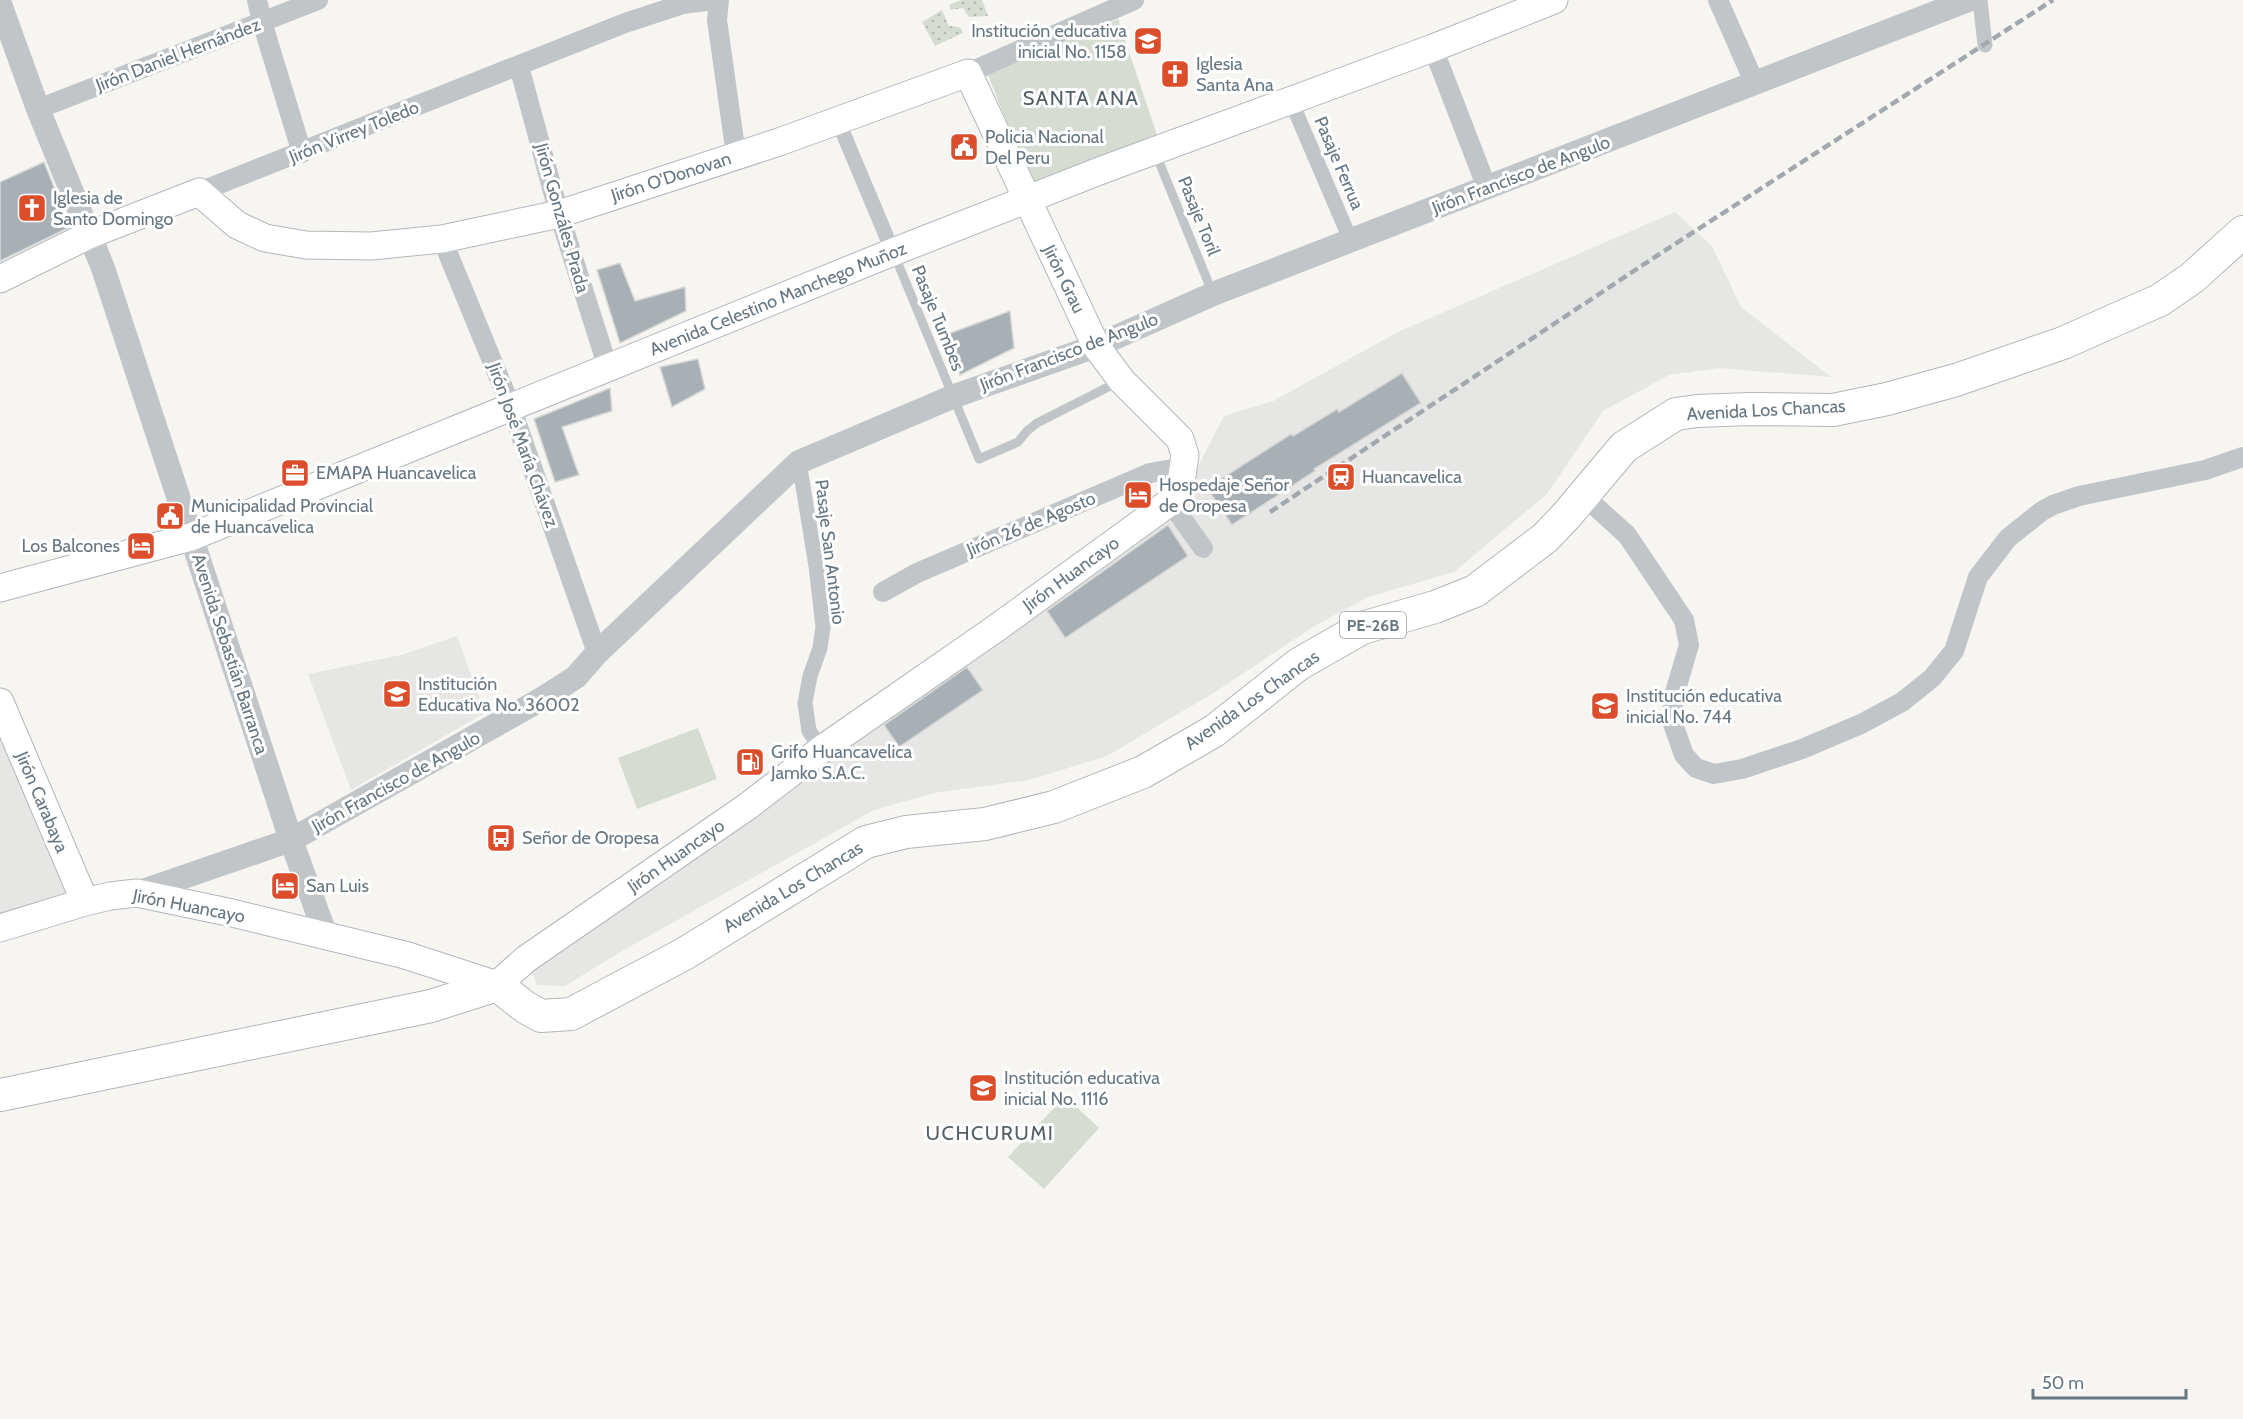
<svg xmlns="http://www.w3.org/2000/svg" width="2243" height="1419" font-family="Cabin,sans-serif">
  <defs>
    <pattern id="grass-dots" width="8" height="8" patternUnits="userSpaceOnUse" patternTransform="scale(1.5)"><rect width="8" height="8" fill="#d7dcd3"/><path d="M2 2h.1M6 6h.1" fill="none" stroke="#b2b7b1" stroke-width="1.8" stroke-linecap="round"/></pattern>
  </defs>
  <rect width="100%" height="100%" fill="#f6f5f2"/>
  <!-- built -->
  <path fill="#e6e7e5" d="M1675 212 1712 246 1741 307 1831 377 1719 368 1669 375 1603 411 1547 494 1454 572 1368 597 1313 627 1215 692 1107 756 1029 780 934 793 874 810 624 950 565 986 537 985 530 967 1172 517 1224 416 1273 401 1398 332Z
    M457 636 485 713 351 790 308 674 401 655Z
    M0 726 69 897 0 918Z"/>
  <!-- grass -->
  <path fill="url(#grass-dots)" d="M961 0H982L988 16 969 17 963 8 951 10 949 5Z
    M942 10 949 26 960 27 963 33 935 46 922 22Z"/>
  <!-- green -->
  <path fill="#d7dcd3" d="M1118 19 1157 135 1032 186 988 75Z
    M698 728 717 779 637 809 618 758Z
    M1065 1096 1099 1128 1044 1189 1008 1157Z"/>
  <!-- building -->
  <path fill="#a8b0b5" stroke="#d7d7d5" stroke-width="1.5" d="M44 162 70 227 0 261V182Z
    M620 263 635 301 685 287 686 311 620 343 597 270Z
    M1010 311 1014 348 960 375 948 334Z
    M698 359 705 389 672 407 660 367Z
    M1402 373 1421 403 1314 469 1315 471 1232 525 1207 488 1291 434 1293 436 1337 409 1339 412Z
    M610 388 612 411 562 427 579 475 555 482 534 419Z
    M1168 525 1188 556 1065 638 1047 611Z
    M967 667 983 690 899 747 884 725Z"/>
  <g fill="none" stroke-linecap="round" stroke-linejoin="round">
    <!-- secondary casing -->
    <g stroke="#b1b7bb" stroke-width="29">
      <path id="secondary" d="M0 279 89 235 199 192 237 225 265 238 306 245 371 246 442 239 559 214 779 142 968 73 1096 346 1122 381 1180 439 1185 455 1181 483 1170 502 995 629 822 749 748 806 526 959 497 985 405 955 232 913 137 893 110 896 85 902 0 928
        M0 588 191 537 893 252 1102 170 1433 48 1554 0
        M0 702 85 902"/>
    </g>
    <!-- trunk casing -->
    <g stroke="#b2b6b9" stroke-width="34">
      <path id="trunk" d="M0 1095 431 1006 497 985 525 1007 541 1016 571 1014 684 954 866 842 906 832 985 824 1054 807 1143 772 1214 731 1299 664 1362 628 1435 607 1475 591 1545 538 1566 516 1624 447 1676 414 1697 411 1749 409 1833 410 1887 399 1956 380 2063 343 2160 300 2192 278 2243 232"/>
    </g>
    <!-- service -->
    <path stroke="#c1c5c8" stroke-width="9" d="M1155 152 1213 294
      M894 254 979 459 1018 442 1027 431 1037 423 1120 381"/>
    <!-- pedestrian -->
    <path stroke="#c1c5c8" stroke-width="15" d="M1980 0 1985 45
      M1291 101 1351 241
      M838 121 893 252
      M799 462 816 566 823 627 820 648 810 676 805 703 809 731 822 749"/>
    <!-- minor -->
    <path stroke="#c1c5c8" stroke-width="20" d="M257 0 262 22 302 153
      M719 0 717 20 736 155
      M1718 0 1755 84
      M1433 48 1487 188
      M519 66 559 214 608 368
      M968 73 1134 0
      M38 109 318 0
      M199 192 625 23 683 4 713 0
      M442 239 511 407 597 653
      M1584 496 1627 535 1684 620 1689 645 1673 699 1672 721 1684 755 1696 768 1714 774 1742 769 1802 749 1861 724 1902 702 1932 678 1954 651 1978 577 2008 538 2042 511 2053 505 2079 496 2205 470 2243 457
      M1170 502 1203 548
      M883 592 917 573 1150 473 1183 467"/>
    <!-- tertiary -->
    <path stroke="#c1c5c8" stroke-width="24" d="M0 4 38 109 103 268 291 840 326 936
      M137 893 291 840 540 700 576 677 597 653 799 462 952 397 1096 346 1213 294 1968 0"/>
    <!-- secondary -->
    <use href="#secondary" stroke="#fff" stroke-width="27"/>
    <!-- trunk -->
    <use href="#trunk" stroke="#fff" stroke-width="32"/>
    <!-- rail -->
    <path stroke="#a2a8ad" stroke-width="4.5" stroke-dasharray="9 4.5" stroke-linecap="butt" d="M1270 512 1658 255 2053 0"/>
  </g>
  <!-- icons -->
  <defs>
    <g id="school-square" transform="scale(1.5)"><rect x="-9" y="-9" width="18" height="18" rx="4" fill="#dc4e2b" stroke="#fff"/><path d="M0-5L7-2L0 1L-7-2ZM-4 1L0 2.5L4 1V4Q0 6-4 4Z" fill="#fff"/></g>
    <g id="church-square" transform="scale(1.5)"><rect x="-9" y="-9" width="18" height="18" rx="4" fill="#dc4e2b" stroke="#fff"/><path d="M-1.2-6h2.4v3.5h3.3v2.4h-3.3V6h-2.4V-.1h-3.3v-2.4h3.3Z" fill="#fff"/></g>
    <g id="civic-square" transform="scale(1.5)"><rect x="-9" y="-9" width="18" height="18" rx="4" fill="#dc4e2b" stroke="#fff"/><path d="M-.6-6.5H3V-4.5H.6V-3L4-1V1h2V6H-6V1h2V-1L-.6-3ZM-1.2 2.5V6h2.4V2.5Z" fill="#fff"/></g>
    <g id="office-square" transform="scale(1.5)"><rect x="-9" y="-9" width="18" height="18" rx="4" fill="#dc4e2b" stroke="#fff"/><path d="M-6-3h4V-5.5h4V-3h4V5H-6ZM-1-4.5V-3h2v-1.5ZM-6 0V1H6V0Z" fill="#fff"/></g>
    <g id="station-square" transform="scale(1.5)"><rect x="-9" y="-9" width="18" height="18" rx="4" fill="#dc4e2b" stroke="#fff"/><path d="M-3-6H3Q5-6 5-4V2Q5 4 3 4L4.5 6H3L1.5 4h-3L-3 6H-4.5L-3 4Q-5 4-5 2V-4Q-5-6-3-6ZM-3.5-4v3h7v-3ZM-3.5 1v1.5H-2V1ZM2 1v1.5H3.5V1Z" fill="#fff"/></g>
    <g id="hotel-square" transform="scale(1.5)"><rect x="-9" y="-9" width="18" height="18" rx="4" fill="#dc4e2b" stroke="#fff"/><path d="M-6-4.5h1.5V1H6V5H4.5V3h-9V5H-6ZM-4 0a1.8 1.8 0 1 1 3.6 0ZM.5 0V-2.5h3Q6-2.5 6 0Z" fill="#fff"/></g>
    <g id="fuel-square" transform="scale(1.5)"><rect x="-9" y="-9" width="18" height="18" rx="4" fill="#dc4e2b" stroke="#fff"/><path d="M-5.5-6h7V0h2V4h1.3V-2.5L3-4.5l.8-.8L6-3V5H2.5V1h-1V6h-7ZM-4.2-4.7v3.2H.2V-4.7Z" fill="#fff"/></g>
    <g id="bus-square" transform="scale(1.5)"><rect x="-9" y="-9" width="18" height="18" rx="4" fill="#dc4e2b" stroke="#fff"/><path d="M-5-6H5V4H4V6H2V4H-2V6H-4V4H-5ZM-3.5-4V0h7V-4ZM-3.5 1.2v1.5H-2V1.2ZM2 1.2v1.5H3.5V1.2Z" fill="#fff"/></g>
  </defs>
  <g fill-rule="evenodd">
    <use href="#school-square" x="1148" y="41"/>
    <use href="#church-square" x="1175" y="74"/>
    <use href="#civic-square" x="964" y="147"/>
    <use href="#church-square" x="32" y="208"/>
    <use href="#office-square" x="295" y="473"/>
    <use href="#station-square" x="1341" y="477"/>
    <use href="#hotel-square" x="1138" y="495"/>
    <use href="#civic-square" x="170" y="516"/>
    <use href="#hotel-square" x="141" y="546"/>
    <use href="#school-square" x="397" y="694"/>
    <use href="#school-square" x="1605" y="706"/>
    <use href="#fuel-square" x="750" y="762"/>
    <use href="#bus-square" x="501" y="838"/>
    <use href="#hotel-square" x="285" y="886"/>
    <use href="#school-square" x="983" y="1088"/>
  </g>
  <g text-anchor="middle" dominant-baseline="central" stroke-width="6" stroke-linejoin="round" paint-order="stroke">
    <!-- shield labels -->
    <rect fill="#fff" stroke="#949fa8" stroke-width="1.5" x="1340" y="612" width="66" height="26" rx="4.5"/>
    <g font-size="16" font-weight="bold" fill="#667682">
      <text x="1373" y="625">PE-26B</text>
    </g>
    <!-- poi labels -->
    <g font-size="18" fill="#667682" stroke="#fff" text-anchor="start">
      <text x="1127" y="31" text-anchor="end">Institución educativa<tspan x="1127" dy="21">inicial No. 1158</tspan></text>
      <text x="1196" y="64">Iglesia<tspan x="1196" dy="21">Santa Ana</tspan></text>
      <text x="985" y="137">Policia Nacional<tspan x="985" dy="21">Del Peru</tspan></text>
      <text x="53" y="198">Iglesia de<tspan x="53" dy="21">Santo Domingo</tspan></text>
      <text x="316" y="473">EMAPA Huancavelica</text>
      <text x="1362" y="477">Huancavelica</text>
      <text x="1159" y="485">Hospedaje Señor<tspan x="1159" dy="21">de Oropesa</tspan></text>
      <text x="191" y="506">Municipalidad Provincial<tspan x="191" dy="21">de Huancavelica</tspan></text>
      <text x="120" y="546" text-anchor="end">Los Balcones</text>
      <text x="418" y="684">Institución<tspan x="418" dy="21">Educativa No. 36002</tspan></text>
      <text x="1626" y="696">Institución educativa<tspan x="1626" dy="21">inicial No. 744</tspan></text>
      <text x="771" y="752">Grifo Huancavelica<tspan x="771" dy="21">Jamko S.A.C.</tspan></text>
      <text x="522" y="838">Señor de Oropesa</text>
      <text x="306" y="886">San Luis</text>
      <text x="1004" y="1078">Institución educativa<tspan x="1004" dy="21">inicial No. 1116</tspan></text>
    </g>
    <!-- street labels -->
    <g font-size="18" fill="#667682" stroke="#fff">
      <text transform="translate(178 55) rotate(-21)">Jirón Daniel Hernández</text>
      <text transform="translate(354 132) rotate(-22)">Jirón Virrey Toledo</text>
      <text transform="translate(1339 163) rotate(67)">Pasaje Ferrua</text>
      <text transform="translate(1521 175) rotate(-21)">Jirón Francisco de Angulo</text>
      <text transform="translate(671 177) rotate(-18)">Jirón O'Donovan</text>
      <text transform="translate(1199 216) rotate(68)">Pasaje Toril</text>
      <text transform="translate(562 218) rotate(74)">Jirón Gonzáles Prada</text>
      <text transform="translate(1064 279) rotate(64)">Jirón Grau</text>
      <text transform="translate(778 299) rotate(-22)">Avenida Celestino Manchego Muñoz</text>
      <text transform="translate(938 318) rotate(68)">Pasaje Tumbes</text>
      <text transform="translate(1069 352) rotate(-21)">Jirón Francisco de Angulo</text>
      <text transform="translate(1766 410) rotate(-3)">Avenida Los Chancas</text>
      <text transform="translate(523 445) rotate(70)">Jirón José María Chávez</text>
      <text transform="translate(1031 524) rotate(-23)">Jirón 26 de Agosto</text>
      <text transform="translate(830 552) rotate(83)">Pasaje San Antonio</text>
      <text transform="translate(1071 574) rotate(-36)">Jirón Huancayo</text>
      <text transform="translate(230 654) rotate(72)">Avenida Sebastián Barranca</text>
      <text transform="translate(1252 700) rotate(-35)">Avenida Los Chancas</text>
      <text transform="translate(396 782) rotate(-29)">Jirón Francisco de Angulo</text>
      <text transform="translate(42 802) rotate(67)">Jirón Carabaya</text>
      <text transform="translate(676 856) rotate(-35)">Jirón Huancayo</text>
      <text transform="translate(793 887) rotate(-31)">Avenida Los Chancas</text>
      <text transform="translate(189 906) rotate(11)">Jirón Huancayo</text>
    </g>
    <!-- neighbourhood labels -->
    <g font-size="20" letter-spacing="1.5" fill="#535f67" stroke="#fff">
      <text x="1081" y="98">SANTA ANA</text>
      <text x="990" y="1133">UCHCURUMI</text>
    </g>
  </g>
  <!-- scale -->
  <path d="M2033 1389v9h153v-9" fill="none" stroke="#667682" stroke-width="3"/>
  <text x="2042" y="1389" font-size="18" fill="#667682" stroke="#ffffff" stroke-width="4.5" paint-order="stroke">50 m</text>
</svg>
